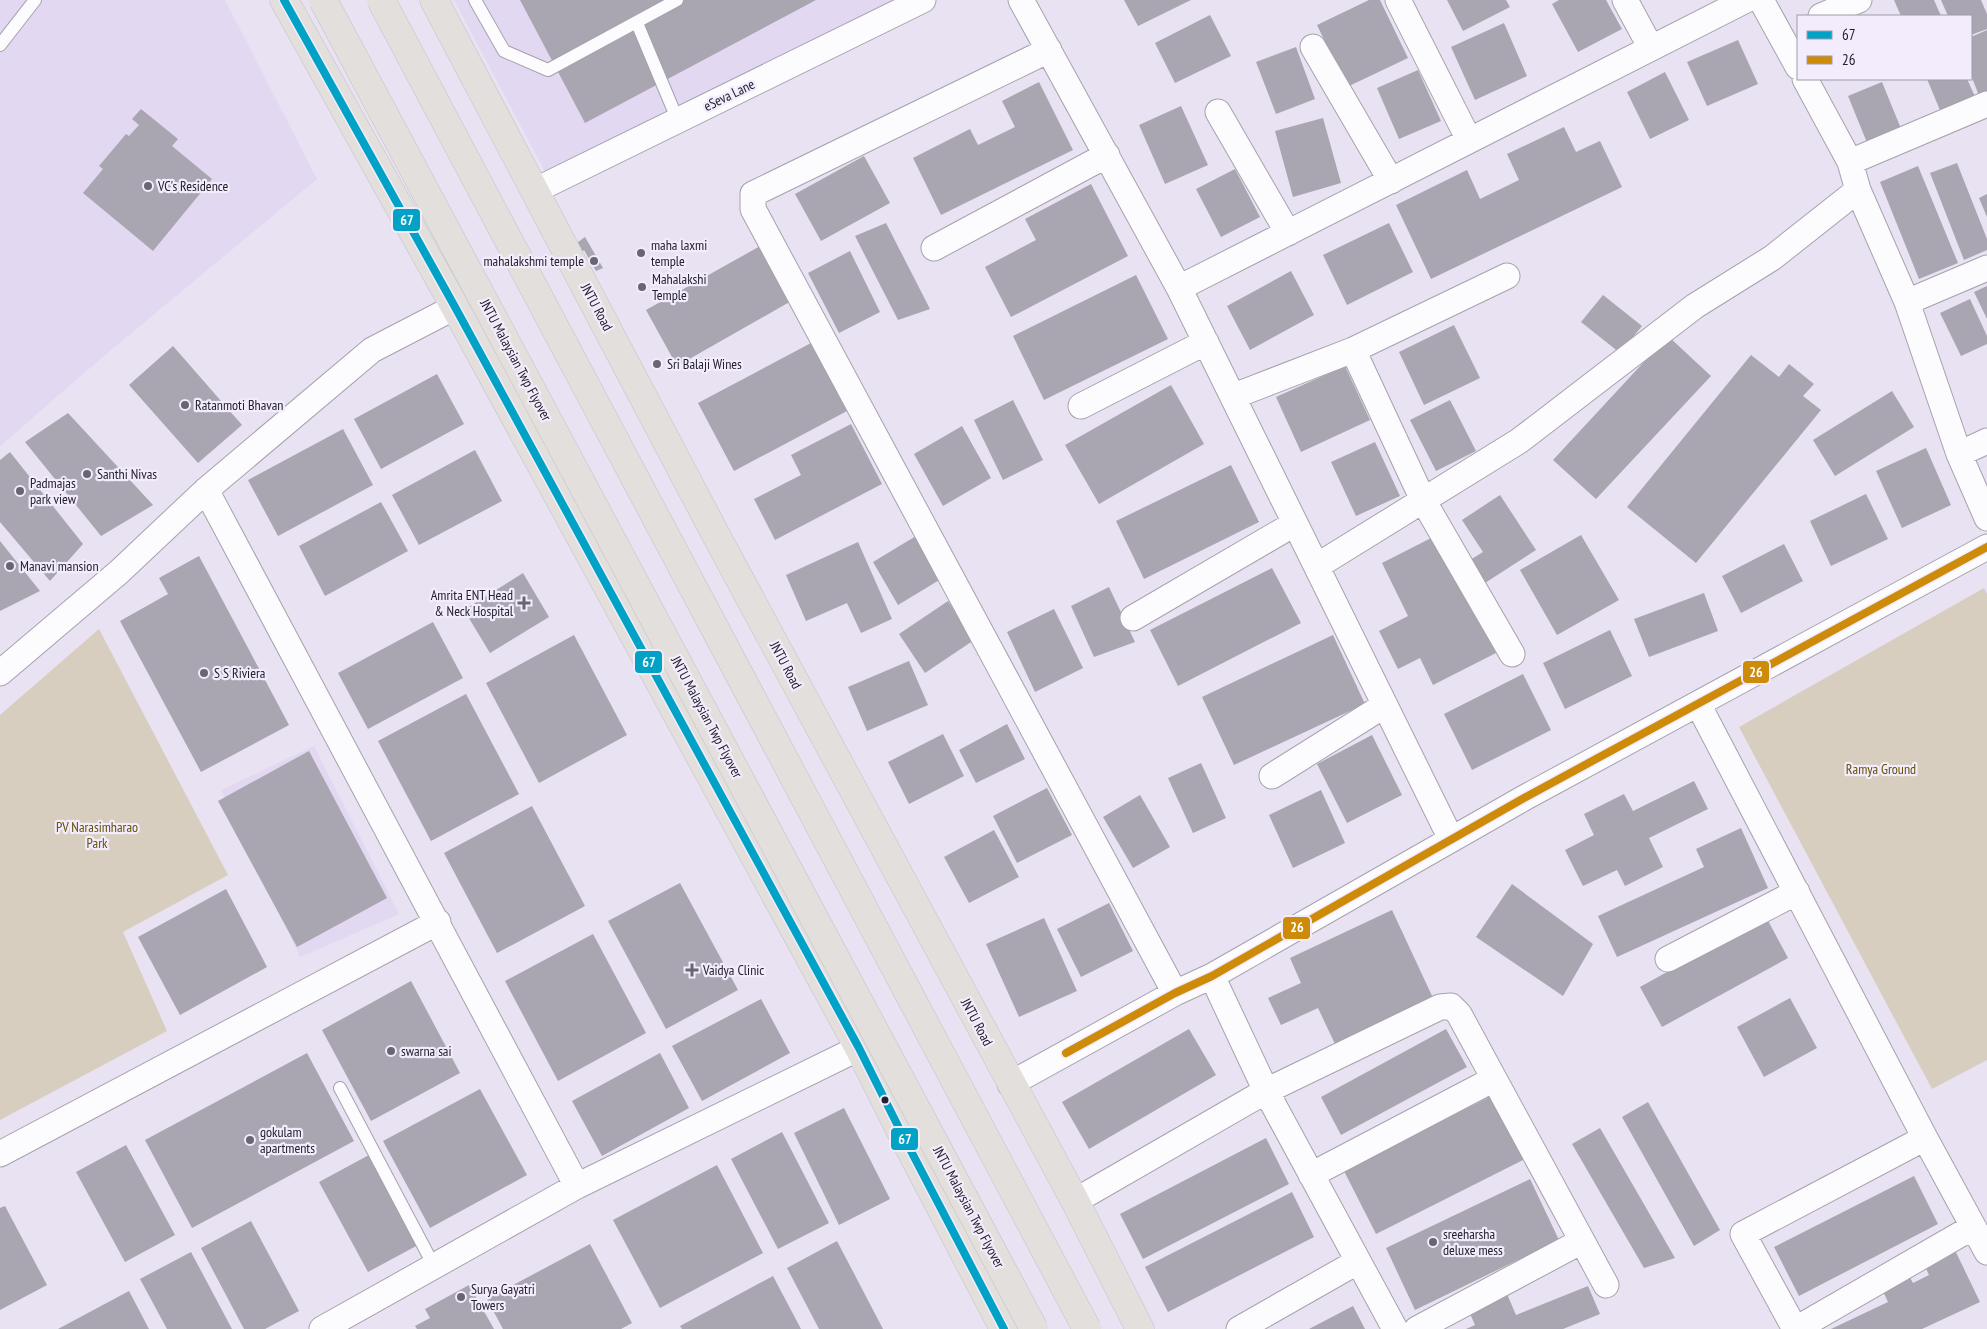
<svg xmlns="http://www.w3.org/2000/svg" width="1987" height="1329" font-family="'PT Sans Narrow',sans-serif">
  <rect width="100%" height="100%" fill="#e8e2f2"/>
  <!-- built -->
  <path fill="#e2d8f2" d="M0 0H225L317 179 105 355 0 446Z
    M454 0H915L557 194Z
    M314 746 399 914 300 957 221 790Z"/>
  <!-- green -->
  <path fill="#d8cebf" d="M1984 588 1987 594V1060L1932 1089 1739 727Z
    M99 629 228 875 123 932 167 1031 0 1120V715Z"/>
  <!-- building -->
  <path fill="#a9a5b1" d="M520 0H816L585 123Z
    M1124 0H1191L1138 26Z
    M1369 0H1380L1408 58 1347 87 1317 25Z
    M1447 0H1506L1510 7 1463 31Z
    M1559 0H1606L1622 29 1578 52 1552 4Z
    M1894 0H1934L1941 16H1901Z
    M1941 0H1981L1987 14V29L1971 35V16H1948Z
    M1210 15 1231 56 1175 83 1155 43Z
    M1504 23 1527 76 1475 100 1451 47Z
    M1987 30V98L1981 101 1971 75V37Z
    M1738 40 1758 84 1707 106 1687 62Z
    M1296 47 1315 99 1276 114 1256 62Z
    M1418 70 1441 121 1399 139 1377 88Z
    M1665 72 1689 120 1650 139 1627 92Z
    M1927 79H1967L1977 101 1942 115Z
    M1039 82 1073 150 941 215 913 158 970 129 978 145 1015 127 1002 101Z
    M1882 82 1904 136 1870 150 1848 96Z
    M1181 106 1208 165 1165 184 1139 125Z
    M141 109 178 139 172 146 212 179 153 251 83 193 103 169 99 166 126 134 129 136 139 125 132 119Z
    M1323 118 1341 183 1293 197 1275 131Z
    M1564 127 1576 152 1600 141 1622 187 1431 279 1396 205 1467 170 1480 199 1519 180 1507 154Z
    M864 156 890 203 821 241 795 194Z
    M1957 163 1987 239V250L1964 260 1930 173Z
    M1918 166 1958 263 1919 279 1880 182Z
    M1235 169 1260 217 1221 237 1196 189Z
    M1091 184 1128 256 1011 317 985 267 1036 240 1025 219Z
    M1987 194V217L1979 198Z
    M886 223 930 309 898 320 855 236Z
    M1389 223 1413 272 1347 305 1323 255Z
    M585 237 603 268 596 271 584 250 581 253 574 245Z
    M762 245 793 300 677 366 646 310Z
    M850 251 880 312 839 333 808 273Z
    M1291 271 1314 315 1250 350 1227 306Z
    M1136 275 1168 339 1044 400 1013 336Z
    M1987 286V319L1974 292Z
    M1603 295 1642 326 1620 353 1581 322Z
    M1970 299 1987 336V344L1961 356 1940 313Z
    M1454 325 1480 378 1424 405 1399 352Z
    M1668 336 1711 376 1596 499 1553 460Z
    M811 343 847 411 734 471 698 403Z
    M173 346 242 425 198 463 129 385Z
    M1751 355 1779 377 1789 364 1814 384 1803 396 1821 410 1696 563 1627 507Z
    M1345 366 1370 420 1301 452 1276 397Z
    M437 374 464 424 381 469 354 419Z
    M1171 385 1204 444 1099 504 1065 445Z
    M1892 391 1914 427 1835 476 1813 440Z
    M1013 400 1043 460 1003 480 974 420Z
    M1450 400 1476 451 1436 471 1410 420Z
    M68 413 153 505 101 536 25 442Z
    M851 424 882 484 775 540 754 499 801 475 791 455Z
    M962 426 991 478 943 506 914 454Z
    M343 429 373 485 278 536 248 480Z
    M1375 442 1400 496 1356 516 1331 462Z
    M1926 448 1951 505 1902 528 1876 471Z
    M475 450 502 501 419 545 392 495Z
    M10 452 83 544 50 581 0 522V460Z
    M1231 465 1259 522 1144 579 1116 521Z
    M1866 494 1888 539 1831 566 1810 521Z
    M1500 495 1536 550 1485 583 1470 560 1483 552 1462 520Z
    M381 502 408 551 325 596 299 546Z
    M1437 535 1496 653 1433 685 1420 658 1398 669 1379 631 1408 616 1382 563Z
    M1581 535 1619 600 1557 635 1520 570Z
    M916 536 941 579 898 605 873 562Z
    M0 541 40 591 0 611Z
    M858 542 892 619 861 633 847 603 806 621 786 575Z
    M1784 544 1803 581 1741 613 1722 576Z
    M199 556 289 725 201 772 120 621 168 594 159 578Z
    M1272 568 1301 623 1178 686 1150 630Z
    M523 573 549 617 490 653 464 610Z
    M1109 587 1135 642 1094 657 1071 606Z
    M1704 593 1718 631 1649 657 1634 619Z
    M948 601 974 640 925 673 899 634Z
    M1054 609 1083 668 1035 692 1007 632Z
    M433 622 463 678 368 729 338 673Z
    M1610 630 1632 676 1565 709 1543 663Z
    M574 635 627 735 539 783 486 683Z
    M1333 635 1365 704 1234 765 1202 697Z
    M909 661 928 705 867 731 848 687Z
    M1523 674 1551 730 1472 770 1444 714Z
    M466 694 519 794 431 841 378 741Z
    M1007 724 1025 759 976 783 959 750Z
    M943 734 964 776 909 804 888 762Z
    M1372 735 1402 795 1347 823 1317 764Z
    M309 751 387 898 297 947 218 801Z
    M1201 763 1226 818 1193 833 1168 778Z
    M1694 781 1708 809 1649 838 1663 867 1625 886 1617 870 1583 886 1565 850 1594 835 1584 814 1624 794 1633 811Z
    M1047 788 1072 835 1017 863 993 816Z
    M1321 790 1345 843 1293 868 1269 815Z
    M1140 795 1170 847 1133 868 1103 817Z
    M532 806 585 906 497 953 444 853Z
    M1741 828 1768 888 1617 957 1598 916 1704 867 1696 849Z
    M994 830 1019 877 969 903 944 857Z
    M680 883 738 990 666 1029 608 921Z
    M1512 884 1593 944 1563 996 1476 937Z
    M226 889 267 967 180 1015 138 937Z
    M1109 903 1133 951 1081 977 1057 929Z
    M1392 910 1433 998 1335 1044 1318 1008 1281 1025 1268 998 1301 983 1290 958Z
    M1766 917 1788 958 1662 1027 1640 987Z
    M1044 918 1077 991 1019 1017 986 944Z
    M593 934 646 1033 558 1081 505 981Z
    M411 981 460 1073 371 1121 322 1030Z
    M1790 998 1817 1048 1764 1077 1737 1027Z
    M761 999 790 1053 702 1101 672 1046Z
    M1189 1029 1216 1075 1089 1149 1062 1102Z
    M1446 1029 1467 1067 1341 1135 1321 1097Z
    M307 1053 354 1141 192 1228 145 1140Z
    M660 1053 689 1108 602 1156 572 1101Z
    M480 1089 527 1175 430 1228 383 1141Z
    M1495 1094 1527 1158 1376 1234 1344 1171Z
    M1648 1102 1720 1230 1694 1246 1622 1117Z
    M844 1108 890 1199 839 1225 794 1133Z
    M1600 1128 1675 1258 1644 1268 1572 1144Z
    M782 1132 829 1223 778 1249 731 1159Z
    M1266 1138 1289 1184 1143 1259 1120 1214Z
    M126 1145 175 1235 125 1262 76 1172Z
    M369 1155 418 1245 368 1272 319 1182Z
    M717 1165 763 1253 660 1308 613 1220Z
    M1914 1176 1938 1224 1799 1296 1774 1247Z
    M1530 1179 1559 1240 1415 1310 1386 1248Z
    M1292 1192 1314 1237 1168 1312 1145 1267Z
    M5 1206 47 1285 0 1310V1208Z
    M251 1221 299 1311 265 1329H244L201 1248Z
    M837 1241 883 1329H819L787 1268Z
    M590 1244 632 1323 621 1329H503L487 1299Z
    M1952 1244 1980 1302 1922 1329H1831L1888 1302 1879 1283 1906 1270 1913 1283 1929 1275 1921 1258Z
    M191 1252 232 1329H167L140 1279Z
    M773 1276 801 1329H682L680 1326Z
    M469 1285 494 1329H417L415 1326 430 1318 425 1309Z
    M1588 1286 1600 1314 1563 1329H1466L1475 1325 1468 1309 1507 1294 1516 1315Z
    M129 1291 149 1329H58Z
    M1353 1306 1365 1329H1309Z"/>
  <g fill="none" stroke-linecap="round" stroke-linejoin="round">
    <!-- service casing -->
    <g stroke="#a6a2ad" stroke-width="14">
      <path id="service" d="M475 0 504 51 548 70 677 0
        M637 23 678 121
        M0 45 35 0
        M340 1088 434 1266"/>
    </g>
    <!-- minor casing -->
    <g stroke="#a6a2ad" stroke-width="27">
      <path id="minor" d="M1021 0 1179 288 1451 839
        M1398 0 1469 140
        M1625 0 1651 48
        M1761 0 1798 67
        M1821 16 1859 0
        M1313 47 1391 181
        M1049 50 753 194V209L1175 993
        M1805 79 1850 162 1858 190 1907 302 1959 454 1987 518
        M1218 112 1288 233
        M1850 162 1987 104
        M536 190 923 0
        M934 248 1107 155
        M1179 288 1746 0
        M1907 302 1987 268
        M1353 350 1507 276
        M1234 396 1353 350 1423 500 1512 654
        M1081 406 1206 342
        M1959 454 1987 441
        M206 490 577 1186
        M1317 566 1519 441 1695 306 1772 258 1858 190
        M1133 618 1294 524
        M0 673 119 572 206 490 372 350 455 307
        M1698 704 1925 1138 1987 1252
        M1272 776 1385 705
        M1668 959 1797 892
        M1212 976 1266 1091 1395 1329
        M1010 1084 1175 993 1212 976 1524 798 1987 547
        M0 1154 438 922
        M1311 1175 1494 1079
        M1075 1201 1266 1091 1440 1007 1451 1006 1459 1014 1606 1285
        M322 1329 577 1186 859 1048
        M1239 1329 1357 1262
        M1417 1329 1582 1241
        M1795 1329 1743 1234 1925 1138
        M1796 1329 1973 1227"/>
    </g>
    <!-- primary casing -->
    <g stroke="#c3c0c8" stroke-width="29">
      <path id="primary" d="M284 0 455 307 859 1048 900 1130 1004 1329
        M434 0 717 537 1075 1201 1140 1329"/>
    </g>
    <!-- service -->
    <use href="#service" stroke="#fcfbfd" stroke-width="12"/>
    <!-- minor -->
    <use href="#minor" stroke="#fcfbfd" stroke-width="25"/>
    <!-- primary -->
    <use href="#primary" stroke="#e2dfdc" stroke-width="28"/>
    <!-- primary-bridge casing -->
    <g stroke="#c3c0c8" stroke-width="29" stroke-linecap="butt">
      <path id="primary-bridge" d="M323 0 1034 1329
        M381 0 1087 1329"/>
    </g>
    <!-- primary-bridge -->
    <use href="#primary-bridge" stroke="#e2dfdc" stroke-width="28"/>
    <!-- bus-1 casing -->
    <g stroke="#f2ecfd" stroke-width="11">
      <path id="bus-1" d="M284 0 455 307 859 1048 900 1130 1004 1329"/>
    </g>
    <!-- bus-2 casing -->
    <g stroke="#f2ecfd" stroke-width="11">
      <path id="bus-2" d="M1066 1053 1175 993 1212 976 1524 798 1987 547"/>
    </g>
    <!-- bus-1 -->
    <use href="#bus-1" stroke="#02a2c6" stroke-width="8"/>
    <!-- bus-2 -->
    <use href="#bus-2" stroke="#cd8b09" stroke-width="8"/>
  </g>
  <!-- markers -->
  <g fill="#696571" stroke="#f2ecfd" stroke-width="2">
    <circle cx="148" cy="186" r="5"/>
    <circle cx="641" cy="253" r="5"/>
    <circle cx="594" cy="261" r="5"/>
    <circle cx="642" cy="287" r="5"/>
    <circle cx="657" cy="364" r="5"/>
    <circle cx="185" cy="405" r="5"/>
    <circle cx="87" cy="474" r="5"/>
    <circle cx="20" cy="491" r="5"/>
    <circle cx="10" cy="566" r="5"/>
    <path d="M521.5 595.5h5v5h5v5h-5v5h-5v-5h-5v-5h5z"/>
    <circle cx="204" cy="673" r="5"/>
    <path d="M689.5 962.5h5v5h5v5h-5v5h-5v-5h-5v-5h5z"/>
    <circle cx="391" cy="1051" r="5"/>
    <circle cx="250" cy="1140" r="5"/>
    <circle cx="1433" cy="1242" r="5"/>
    <circle cx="461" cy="1297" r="5"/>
  </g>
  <circle fill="#25212c" stroke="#f2ecfd" stroke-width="2" cx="885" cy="1100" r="4.5"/>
  <g text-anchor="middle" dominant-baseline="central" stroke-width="4.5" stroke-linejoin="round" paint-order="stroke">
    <!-- street labels -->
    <g font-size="14" fill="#25212c" stroke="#f2ecfd">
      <text transform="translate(729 95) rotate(-26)">eSeva Lane</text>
      <text transform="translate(597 307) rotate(62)">JNTU Road</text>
      <text transform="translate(516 360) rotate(62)">JNTU Malaysian Twp Flyover</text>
      <text transform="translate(786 665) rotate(62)">JNTU Road</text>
      <text transform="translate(707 717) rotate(62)">JNTU Malaysian Twp Flyover</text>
      <text transform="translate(977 1022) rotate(62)">JNTU Road</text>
      <text transform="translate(969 1207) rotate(62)">JNTU Malaysian Twp Flyover</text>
    </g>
    <!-- poi labels -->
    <g font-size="14" fill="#25212c" stroke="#f2ecfd" text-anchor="start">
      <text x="158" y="186">VC's Residence</text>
      <text x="651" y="245">maha laxmi<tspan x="651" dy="16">temple</tspan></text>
      <text x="584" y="261" text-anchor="end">mahalakshmi temple</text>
      <text x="652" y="279">Mahalakshi<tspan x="652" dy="16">Temple</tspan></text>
      <text x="667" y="364">Sri Balaji Wines</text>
      <text x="195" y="405">Ratanmoti Bhavan</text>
      <text x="97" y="474">Santhi Nivas</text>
      <text x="30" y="483">Padmajas<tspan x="30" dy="16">park view</tspan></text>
      <text x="20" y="566">Manavi mansion</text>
      <text x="513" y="595" text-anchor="end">Amrita ENT Head<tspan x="513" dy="16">&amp; Neck Hospital</tspan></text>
      <text x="214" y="673">S S Riviera</text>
      <text x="703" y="970">Vaidya Clinic</text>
      <text x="401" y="1051">swarna sai</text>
      <text x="260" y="1132">gokulam<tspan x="260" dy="16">apartments</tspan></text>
      <text x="1443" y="1234">sreeharsha<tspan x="1443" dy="16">deluxe mess</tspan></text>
      <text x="471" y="1289">Surya Gayatri<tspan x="471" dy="16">Towers</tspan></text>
    </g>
    <!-- park labels -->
    <g font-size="14" fill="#625004" stroke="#f2ecfd">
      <text x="1881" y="769">Ramya Ground</text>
      <text x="97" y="827">PV Narasimharao<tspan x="97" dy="16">Park</tspan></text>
    </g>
  </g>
  <g stroke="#f2ecfd" stroke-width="2">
    <rect x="392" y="208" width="29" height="24" rx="5" fill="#02a2c6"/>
    <rect x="634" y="650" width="29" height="24" rx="5" fill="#02a2c6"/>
    <rect x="1742" y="660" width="28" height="24" rx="5" fill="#cd8b09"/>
    <rect x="1282" y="916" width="29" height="24" rx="5" fill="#cd8b09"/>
    <rect x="890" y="1127" width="29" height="24" rx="5" fill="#02a2c6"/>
  </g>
  <g font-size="14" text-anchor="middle" font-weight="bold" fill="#fff">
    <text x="407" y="225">67</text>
    <text x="649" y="667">67</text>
    <text x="1756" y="677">26</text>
    <text x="1297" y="932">26</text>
    <text x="905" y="1144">67</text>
  </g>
  <!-- legend -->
  <rect x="1797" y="15" width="175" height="65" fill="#f2ecfd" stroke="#a09ba9"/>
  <rect x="1807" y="31" width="25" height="8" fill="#02a2c6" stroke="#a09ba9"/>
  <text x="1842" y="40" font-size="15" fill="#25212c">67</text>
  <rect x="1807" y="56" width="25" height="8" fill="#cd8b09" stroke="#a09ba9"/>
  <text x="1842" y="65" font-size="15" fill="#25212c">26</text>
</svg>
